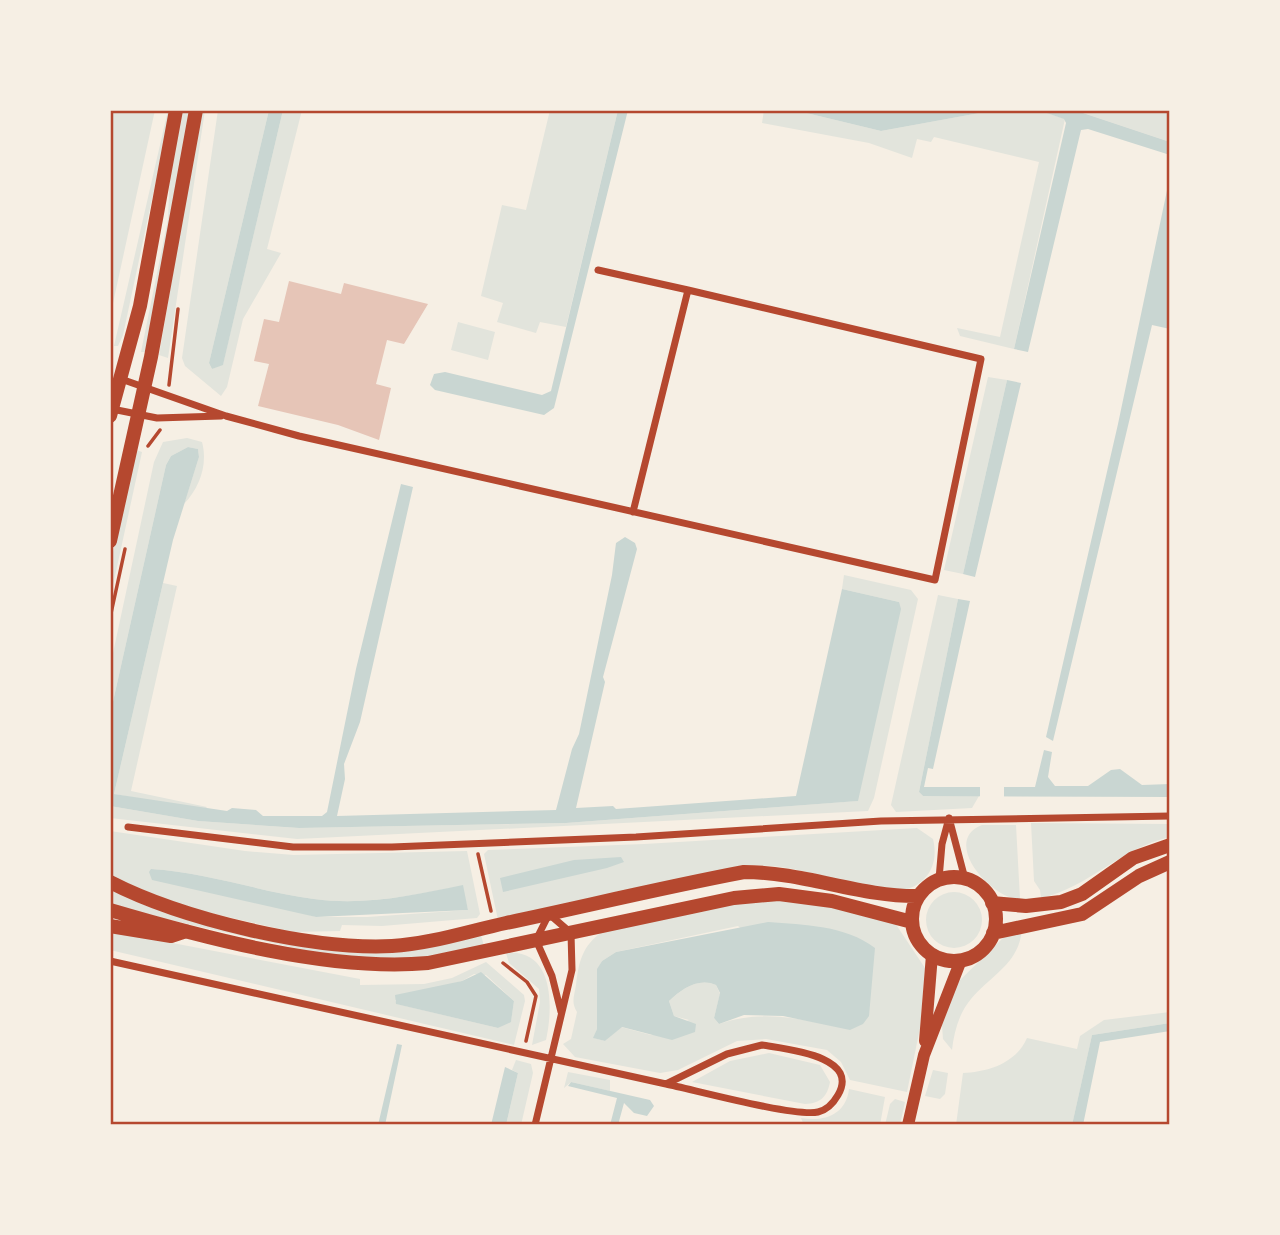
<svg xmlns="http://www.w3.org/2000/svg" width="1280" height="1235" font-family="'Work Sans',sans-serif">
  <rect width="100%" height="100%" fill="#f6efe4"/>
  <!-- green -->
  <path fill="#e2e4dc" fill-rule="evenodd" d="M110 110H155L110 317Z
    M168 110H171L123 335 118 346H114Z
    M181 110H191L147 352H141L168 219 170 166Z
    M201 110H205L168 358 159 355Z
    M218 110H269L209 363 212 369 223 364 283 110H302L267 249 281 253 243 319 227 387 221 396 185 366 182 358Z
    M550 110H618L566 327 540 322 536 333 497 322 503 303 481 296 502 205 526 210Z
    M764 110H794L881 131 996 110H1038L1065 119 1014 349 960 336 957 328 1000 337 1039 162 934 137 931 142 917 139 912 158 869 143 762 123Z
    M1074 110H1170V142Z
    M458 322 495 332 488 360 451 350Z
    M988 377 1007 380 963 574 944 570Z
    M187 438 202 442C208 464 200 487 184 504L199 457 198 449 188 447 171 456 166 465 110 715V667L154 462 163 442Z
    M136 450 142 452 110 599V565Z
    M844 575 911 590 918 599 874 798 868 811 297 839 110 818V806L198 821 298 828 566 823 857 801 899 602 842 589Z
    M163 583 177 586 131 791 207 807 204 810 114 794Z
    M938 595 958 599 919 792 923 796H979L972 808 896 812 891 805Z
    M1031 823 1170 824V837C1118 849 1090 887 1041 898L1040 890 1034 881Z
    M982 825H1016L1020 899C992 900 940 841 982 825Z
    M917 828 933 839C938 859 932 879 910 888 891 896 807 870 781 867 769 865 755 866 743 865L498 920 484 854 488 850 644 844Z
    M110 831 245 851 294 855 467 851 480 914 477 918 382 926 342 925 340 931 293 932 185 907 110 876ZM151 869C206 872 260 892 314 899 364 906 413 895 462 886L468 910 367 917H316Z
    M110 888 319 948 481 935 484 946 437 956 391 961 318 953 143 914 110 904Z
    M926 920a28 28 0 1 1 56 0a28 28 0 1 1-56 0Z
    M799 899 895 923 925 968 920 1028 907 1092 850 1080 841 1062 827 1050 766 1039 737 1041 678 1070 660 1073 575 1057 563 1044 571 1039 577 1012C571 1002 574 997 576 985 579 961 582 946 603 931L734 902ZM738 926 850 1029C804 1020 765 1008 719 1024L714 1018 720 994 716 985C699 977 681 989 669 1001L674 1016 689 1020 651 1035 621 1027 605 1041 594 1038 597 1029V970L602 961 616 952Z
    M1022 930C1018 965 992 974 971 999 959 1013 954 1032 952 1050L943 1039 942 1025 958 982 1005 936Z
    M110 931 360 979V985L424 984 452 978 486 962 524 995 525 1001 514 1045 110 950ZM474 974 486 975 514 1001 511 1021 498 1028 397 1004 395 1000 462 981Z
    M506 953C555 948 553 1009 546 1040L532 1045 540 1002 539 989 509 963Z
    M1170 1012V1023L1092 1035 1072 1125H956L963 1073C989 1072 1016 1063 1027 1038L1077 1049 1080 1036 1104 1020Z
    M769 1053 820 1065 830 1082C827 1097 821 1103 805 1104L692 1082 730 1061Z
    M516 1060 531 1064 533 1073 521 1125H506L518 1073 512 1070Z
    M933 1070 948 1073 945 1094 940 1099 925 1096Z
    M568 1072 610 1080V1091L571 1082 564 1088Z
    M849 1089 885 1097 880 1125H804L801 1118C824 1122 846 1115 849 1089Z
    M895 1099 905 1102 900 1125H885L890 1104Z"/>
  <!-- water -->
  <path fill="#c9d6d2" d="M269 110H283L223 365 212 369 209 363Z
    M618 110H628L554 408 544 415 435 390 430 385 434 374 445 372 542 395 551 391Z
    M794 110H996L881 131Z
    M1038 110H1074L1170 142V155L1088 129 1081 130 1028 352 1014 349 1066 123 1064 119Z
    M1170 176V329L1152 325 1053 741 1046 737 1118 424Z
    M1007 380 1021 383 975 577 963 574Z
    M188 447 198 449 199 457 173 540 114 794 227 811 232 808 256 810 263 816H322L327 812 356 669 401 484 413 487 360 722 344 764 345 779 337 816 556 810 572 749 579 734 612 575 616 543 625 537 635 543 637 549 603 677 605 682 576 808 613 806 616 809 796 796 842 589 899 602 901 609 858 801 566 823 299 828 198 821 110 806V715L166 465 171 456Z
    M958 599 970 601 933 769 928 768 924 787H1035L1044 750 1052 752 1048 777 1055 786H1088L1111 770 1120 769 1142 785 1170 784V797L923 796 919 792Z
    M621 857 624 862 607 868 503 892 500 878 574 860Z
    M151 869C206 872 260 892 314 899 365 906 414 895 463 885L468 910 316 917 152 880 149 872Z
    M768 922C804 925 845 925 875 948L869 1016 863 1024 850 1030 783 1016 744 1015 719 1024 714 1018 720 993 716 985C699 977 681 989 669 1001L674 1016 696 1024 695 1032 672 1040 622 1027 605 1041 593 1038 597 1029V969L602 961 616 952Z
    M481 972 514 1001 511 1022 498 1028 396 1004 395 995 462 981Z
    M1170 1023V1031L1100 1042 1083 1125H1072L1092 1035Z
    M397 1044 402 1045 385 1125H378Z
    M505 1067 518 1073 506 1125H491Z
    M571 1082 650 1100 654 1106 647 1116 634 1113 624 1103 618 1125H610L617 1098 568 1086Z"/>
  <!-- pier -->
  <path fill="#f6efe4" d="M980 783H1004V799H980Z"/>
  <!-- building -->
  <path fill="#e6c5b7" d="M289 281 341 294 344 283 428 304 404 344 387 340 376 384 391 388 379 440 338 425 258 406 269 364 254 361 264 319 279 322Z"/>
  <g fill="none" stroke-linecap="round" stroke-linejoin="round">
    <!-- path -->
    <path stroke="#b5482f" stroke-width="3.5" d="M169 385 178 309
      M148 446 160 430
      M110 618 125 549
      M478 854 491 911
      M503 963 527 982 536 996 526 1041"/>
    <!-- minor -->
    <path stroke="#b5482f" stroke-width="7" d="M598 270 688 290
      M121 379 226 416 299 436 935 580 981 359 688 290 633 512
      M112 409 157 418 221 416
      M949 818 965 879
      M128 827 293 847H392L636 837 881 821 1170 816
      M939 879 942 844 949 818
      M110 961 666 1084
      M762 1045C783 1049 861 1055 838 1095 834 1102 827 1110 818 1112 794 1117 695 1090 666 1084L727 1054Z
      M535 1125 572 970 571 933 549 914 536 940 552 976 561 1012"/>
    <!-- tertiary -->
    <path stroke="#b5482f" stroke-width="12" d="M925 1041 932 955
      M908 1125 924 1055 961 960"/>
    <!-- secondary -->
    <path stroke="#b5482f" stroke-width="14" d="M110 416 140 306 176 110
      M110 541 151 357 196 110
      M912 919a42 42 0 1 1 84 0a42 42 0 1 1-84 0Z
      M110 882C182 919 311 950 392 946 430 944 469 931 506 923 586 906 665 887 744 872 804 872 860 897 919 896
      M992 903 1026 906 1061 902 1082 894 1133 858 1170 845
      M110 910C205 938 330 972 428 963L734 898 779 894 832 901 912 922
      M110 926 171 936 186 931
      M993 933 1082 914 1139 876 1170 862"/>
  </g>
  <!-- border -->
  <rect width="1280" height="1235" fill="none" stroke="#f6efe4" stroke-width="224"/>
  <rect x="112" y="112" width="1056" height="1011" fill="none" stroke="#b5482f" stroke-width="2.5"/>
</svg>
